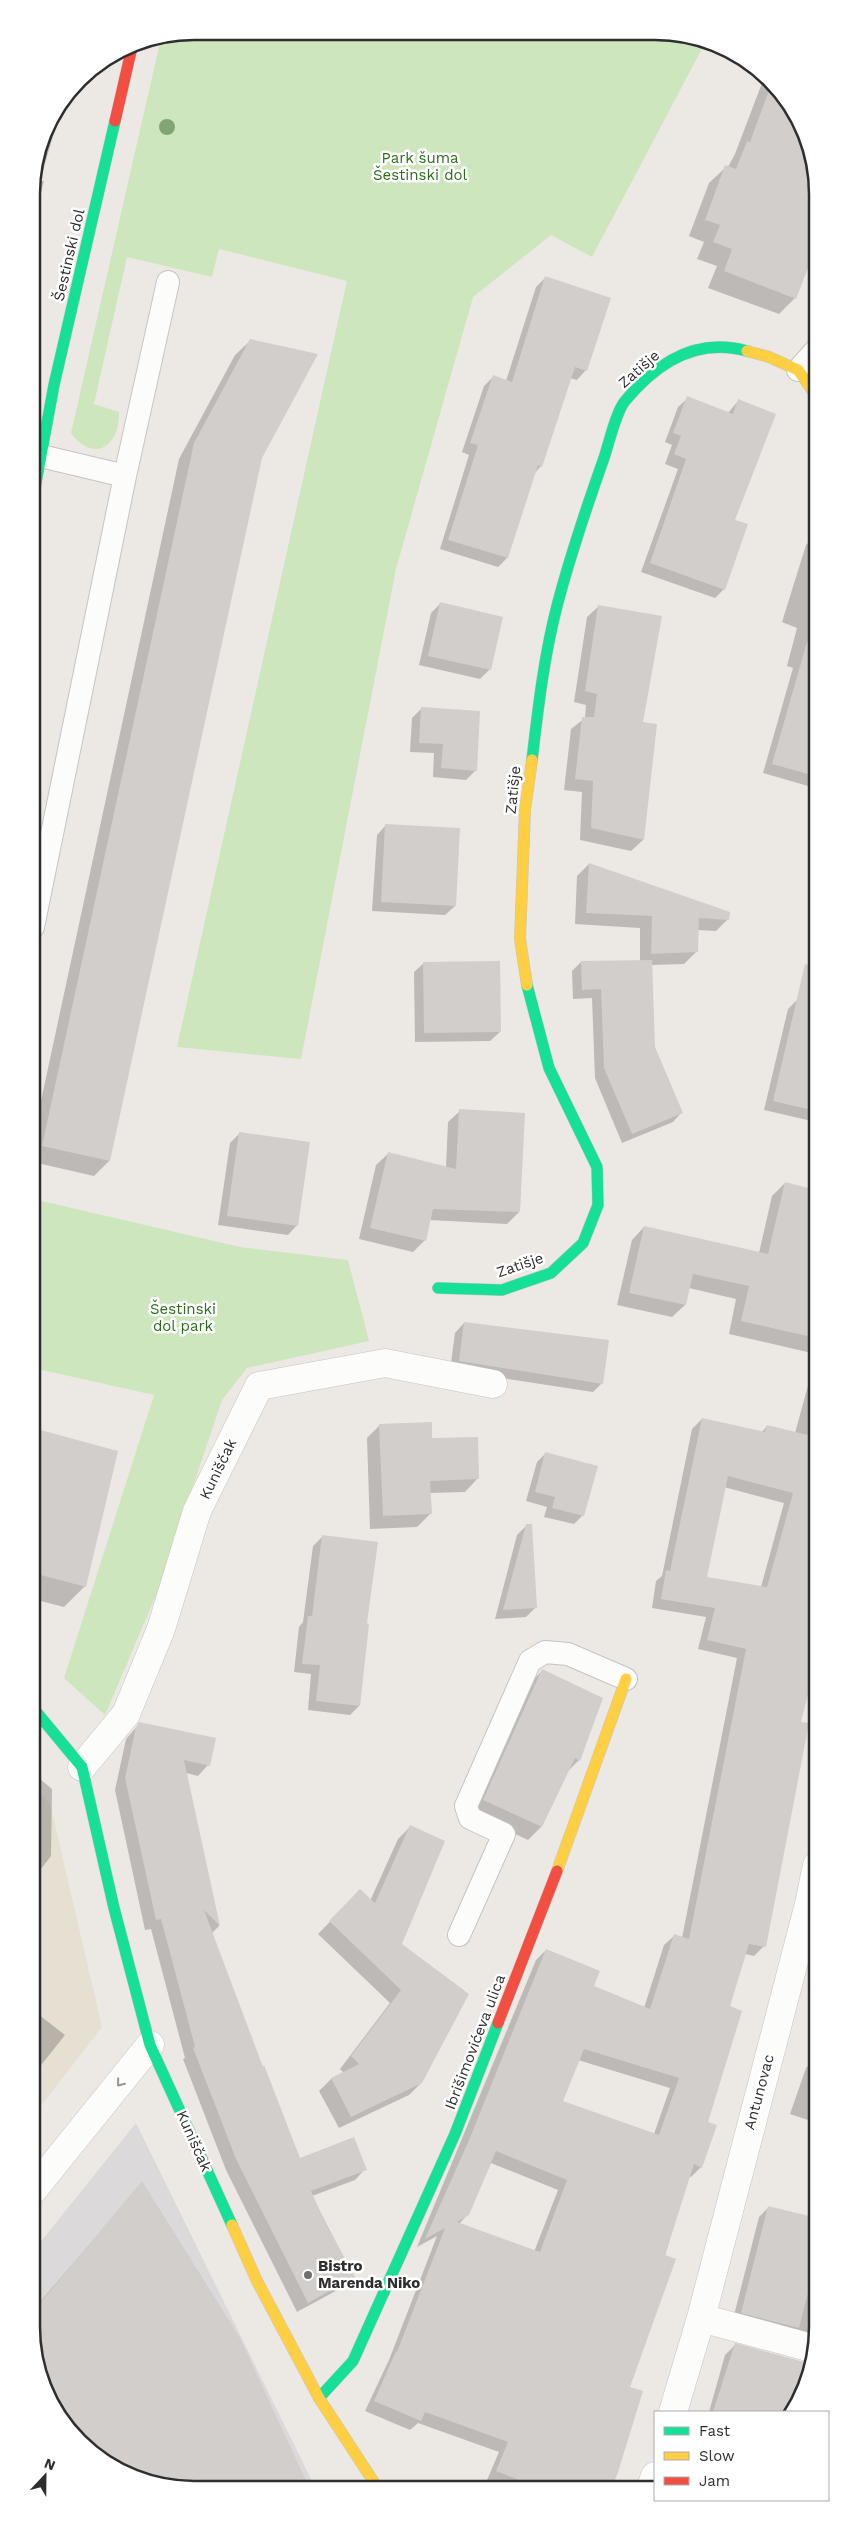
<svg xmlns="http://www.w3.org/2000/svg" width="849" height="2521" font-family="'Work Sans',sans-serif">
  <rect width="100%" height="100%" fill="#ece8e4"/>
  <!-- industrial -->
  <path fill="#dcd9db" d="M136 2123 313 2483 315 2487H162L122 2473 79 2442 53 2408 34 2359V2250Z"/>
  <!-- education -->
  <path fill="#e6e0d3" d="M34 1788 50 1803 102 2027 34 2115Z"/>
  <!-- green -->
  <path fill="#cee6be" d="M194 31 687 34 706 41 592 257 551 235 473 297 396 569 301 1059 177 1047 347 281 219 249 212 277 127 257 94 404 119 412C120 446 94 464 71 433L161 38Z
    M33 1199 240 1247 348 1260 369 1341 247 1368 222 1400 157 1593 105 1715 64 1678 154 1395 33 1368Z"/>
  <!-- shadow -->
  <path fill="#0003" fill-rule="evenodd" d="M765 75 801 122 815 162 795 298 779 314 708 288 717 266 697 259 704 242 689 236 709 183 726 167H728L735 154Z
    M63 102 40 181H44L32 227V183L48 122Z
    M32 255 37 257 32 272Z
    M545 278 586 370 577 380 570 378 541 466 534 474 507 558 498 567 440 549 469 455 462 452 484 386 493 377 506 381 536 287Z
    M251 340 261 457 109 1161 94 1176 33 1162V1138L179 459 235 355Z
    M688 398 728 413 738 401 734 520 724 589 715 598 641 572 678 469 665 464 672 445 665 442 678 407Z
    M815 536V788L763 773 793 668 787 666 797 628 782 622 806 545Z
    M440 604 490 669 480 679 419 665 431 613Z
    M599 606 642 723 655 725 643 840 631 851 580 840 582 792 564 790 571 729 585 718 586 705 574 702 587 617Z
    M421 709 476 770 466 780 433 777 434 753 410 752 412 718Z
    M386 825 455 906 445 915 372 911 377 835Z
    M589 864 728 919 716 931 697 930 696 952 684 964 651 965 654 1047 682 1112 673 1122 622 1143 595 1078 592 998 573 999 572 971 581 962 640 961V928L575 924 577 876Z
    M815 872 816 887 808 882Z
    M424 963 500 1032 490 1041 415 1042 414 972Z
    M797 1000 816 1004V1122L764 1110 788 1009Z
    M460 1111 519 1212 507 1224 429 1220 425 1240 413 1252 359 1239 376 1165 388 1154 446 1167 448 1122Z
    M239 1134 297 1225 288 1235 218 1225 230 1143Z
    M785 1183 816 1191V1354L729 1334 736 1299 689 1288 685 1305 672 1317 617 1305 632 1240 644 1227 759 1253 772 1196Z
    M464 1323 602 1383 593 1392 450 1370 455 1333Z
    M816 1374 817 1650 800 1723 764 1946 754 1956 745 1954 728 2007 706 2123 701 2167 691 2177 689 2176 601 2468 611 2487H503L487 2480 499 2452 418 2423 410 2430 365 2411 389 2360 437 2236 417 2247 536 1960 546 1950 592 1987 644 2008 664 1945 674 1936 682 1938 737 1658 698 1649 706 1617 652 1608 656 1581 662 1576 692 1429 702 1419 762 1432 767 1426 795 1433 809 1382ZM724 1487 784 1503 761 1587 705 1578ZM578 2060 670 2088 654 2134 562 2102ZM491 2163 558 2190 534 2252 459 2224 468 2214Z
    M380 1425 431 1440 478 1478 465 1492 430 1493 431 1513 417 1527 370 1529 367 1438Z
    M33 1429 85 1586 64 1607 33 1599Z
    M546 1453 583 1515 574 1524 544 1517 547 1507 526 1501 537 1462Z
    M527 1525 536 1607 526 1617 495 1619 517 1535Z
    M323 1536 366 1625 359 1706 350 1715 308 1710 311 1674 294 1672 299 1627 303 1622 313 1546Z
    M542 1671 601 1698 579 1760 567 1772 541 1827 528 1840 471 1813 529 1684Z
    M140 1723 208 1765 198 1776 186 1773 219 1926 211 1934 262 2069 300 2159 365 2169 355 2180 312 2196 354 2277 343 2287 297 2312 226 2170 183 2059 185 2058 151 1929 145 1930 115 1790 126 1739Z
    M34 1774 52 1789 51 1856 34 1878Z
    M410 1827 400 1944 421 2083 409 2095 339 2128 319 2091 331 2079 344 2073 340 2069 390 2003 318 1934 360 1891 370 1901 398 1839Z
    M817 1985V2002L812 2000Z
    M34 2011 65 2035 34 2074Z
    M815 2059H817V2123L790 2114 806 2068Z
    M142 2183 162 2487 122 2473 79 2442 53 2408 34 2359V2309Z
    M769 2207 817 2220V2338L732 2323 759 2217Z
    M735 2345 811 2365 805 2389 791 2412H709L725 2355Z"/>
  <!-- building -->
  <path fill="#d1cecb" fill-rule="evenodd" d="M772 82 801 122 815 162V250L796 299 724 271 732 249 713 242 720 225 705 220 725 165 736 169 747 141 750 142Z
    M545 276 611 298 587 371 575 367 542 467 538 465 508 558 448 540 478 445 470 443 493 375 512 382Z
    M250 339 318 354 262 458 110 1161 42 1146 194 443Z
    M687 396 733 414 738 399 776 414 735 520 748 524 725 590 650 563 686 459 674 454 681 436 673 433Z
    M440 602 503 617 491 670 428 656Z
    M598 605 662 616 643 722 657 724 644 840 591 828 593 781 575 779 582 717H594L597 694 585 691Z
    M807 642 815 643V776L772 764Z
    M421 707 480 711 477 771 441 768 443 744 419 743Z
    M385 824 460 828 456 906 381 902Z
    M589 863 730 912 729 920 699 918 698 952 651 954 652 916 586 913Z
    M652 960 655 1047 683 1113 632 1134 604 1068 601 989 582 990 581 961Z
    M500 961 501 1032 424 1033 423 962Z
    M805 964 816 966V1111L773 1101Z
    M459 1109 525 1113 520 1212 433 1209 426 1241 370 1228 388 1152 456 1169Z
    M239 1132 310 1142 298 1226 227 1216Z
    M785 1182 816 1190V1338L741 1321 749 1286 693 1274 686 1305 629 1293 644 1226 768 1254Z
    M464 1322 609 1340 603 1384 459 1361Z
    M702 1418 765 1432 767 1425 816 1437 817 1659 801 1722 809 1723 766 1947 749 1944 730 2006 742 2011 708 2122 717 2125 702 2168 694 2164 665 2255 676 2259 630 2387 643 2391 618 2472 612 2487H537L496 2471 508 2442 425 2412 421 2421 374 2401 396 2351 397 2352 445 2228 425 2239 469 2140 546 1949 600 1971 594 1986 650 2009 674 1934 689 1939 746 1649 707 1640 715 1608 661 1599 666 1570 670 1571ZM728 1476 793 1493 767 1587 707 1577ZM584 2049 679 2078 659 2135 563 2101ZM496 2151 567 2180 540 2252 457 2222 469 2215Z
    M432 1422V1438L478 1437 479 1479 430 1481 432 1514 383 1516 379 1424Z
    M33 1428 118 1451 86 1587 33 1573Z
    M545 1452 598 1466 584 1516 552 1508 555 1497 535 1492Z
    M526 1524H532L537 1608 503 1610Z
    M322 1535 378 1542 367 1623 369 1624 360 1706 316 1701 320 1665 302 1664 308 1616H312Z
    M542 1669 603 1698 580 1761 575 1758 542 1827 483 1800Z
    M139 1722 216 1738 210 1766 184 1760 220 1926 204 1910 263 2067 264 2065 300 2158 354 2137 367 2170 311 2191 325 2222 355 2277 308 2303 236 2159 193 2048 195 2047 161 1919 156 1920 125 1778 136 1727Z
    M410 1825 445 1841 402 1944 469 1994 422 2083 351 2117 331 2078 359 2064 351 2056 401 1990 329 1921 360 1889 375 1903Z
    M142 2181 240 2338 309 2487H162L122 2473 79 2442 53 2408 34 2359V2310Z
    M768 2206 817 2218V2276L813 2274 799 2328 741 2313Z
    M735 2343 811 2364 805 2389 791 2412H713Z"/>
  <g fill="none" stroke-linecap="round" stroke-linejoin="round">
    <!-- lane casing -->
    <g stroke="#c5c4c5" stroke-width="24">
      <path id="lane" d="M798 370 815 351
        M41 456 125 476 168 282
        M33 927 125 476
        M459 1935 504 1834 470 1818 466 1806 530 1661 545 1652 568 1654 626 1679"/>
    </g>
    <!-- street casing -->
    <g stroke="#c5c4c5" stroke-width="29">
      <path id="street" d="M82 1767 126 1714 161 1629 197 1511 259 1386 385 1363 493 1384
        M34 2189 150 2045
        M701 2318 815 2349
        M673 2412 701 2318 809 1904 817 1865
        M651 2487 655 2476"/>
    </g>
    <!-- fast casing -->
    <g stroke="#c5c4c5" stroke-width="12">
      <path id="fast" d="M32 504 54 385 115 121
        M532 760C538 709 544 656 557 606 570 556 587 506 604 458 609 443 616 412 625 401 657 362 697 337 747 351
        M438 1288 502 1290 551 1273 583 1243 598 1205 597 1167 549 1068 527 985
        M34 1709 82 1767 114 1908 150 2045 232 2225
        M319 2398 353 2361 455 2134 498 2023"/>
    </g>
    <!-- slow casing -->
    <g stroke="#c5c4c5" stroke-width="12">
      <path id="slow" d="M747 351 769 357 798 370 815 394
        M527 985 520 939 525 810 532 760
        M557 1871 626 1679
        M232 2225 257 2281 319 2398 377 2487"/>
    </g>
    <!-- jam casing -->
    <g stroke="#c5c4c5" stroke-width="12">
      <path id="jam" d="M115 121 133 43
        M498 2023 557 1871"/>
    </g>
    <!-- lane -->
    <use href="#lane" stroke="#fcfcfb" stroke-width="22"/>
    <!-- street -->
    <use href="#street" stroke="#fcfcfb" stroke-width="28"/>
    <!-- fast -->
    <use href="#fast" stroke="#16e098" stroke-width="11"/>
    <!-- slow -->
    <use href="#slow" stroke="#ffcf43" stroke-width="11"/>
    <!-- jam -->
    <use href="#jam" stroke="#f24e42" stroke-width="11"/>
  </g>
  <!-- trees -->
  <circle fill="#82a575" cx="167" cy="127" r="8"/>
  <!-- one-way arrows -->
  <defs><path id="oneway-chevron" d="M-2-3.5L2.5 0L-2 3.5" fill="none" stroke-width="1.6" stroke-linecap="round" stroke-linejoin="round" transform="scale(1.25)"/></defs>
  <use stroke="#959594" href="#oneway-chevron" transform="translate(120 2083) rotate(129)"/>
  <!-- markers -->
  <circle fill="#706f6e" stroke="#fff" stroke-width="2" cx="308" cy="2275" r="5"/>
  <g text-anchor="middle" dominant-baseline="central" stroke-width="5" stroke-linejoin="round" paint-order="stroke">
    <!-- park labels -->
    <g font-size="15" fill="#2c6e1b" stroke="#fff">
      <text x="420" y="158">Park šuma<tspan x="420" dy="17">Šestinski dol</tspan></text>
      <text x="183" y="1309">Šestinski<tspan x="183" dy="17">dol park</tspan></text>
    </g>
    <!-- street labels -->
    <g font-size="15" fill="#2e2e2e" stroke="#fff">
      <text transform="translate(69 255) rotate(-77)">Šestinski dol</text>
      <text transform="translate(639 369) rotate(-41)">Zatišje</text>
      <text transform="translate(513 790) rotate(-84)">Zatišje</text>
      <text transform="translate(520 1265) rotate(-19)">Zatišje</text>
      <text transform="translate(218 1469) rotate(-64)">Kuniščak</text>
      <text transform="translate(475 2042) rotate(-69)">Ibrišimovićeva ulica</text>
      <text transform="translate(759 2092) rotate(-75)">Antunovac</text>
      <text transform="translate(194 2141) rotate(66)">Kuniščak</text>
    </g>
    <!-- poi labels -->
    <g font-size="15" font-weight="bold" fill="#2e2e2e" stroke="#fff" text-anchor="start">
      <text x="318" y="2266">Bistro<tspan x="318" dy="17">Marenda Niko</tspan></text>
    </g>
  </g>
  <!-- crop -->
  <path d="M0 0H849V2521H0ZM194 40H655A154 154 0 0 1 809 194V2327A154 154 0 0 1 655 2481H194A154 154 0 0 1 40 2327V194A154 154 0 0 1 194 40Z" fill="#fff" fill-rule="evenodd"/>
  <path fill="none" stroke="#2e2e2e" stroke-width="2.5" d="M194 40H655A154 154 0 0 1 809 194V2327A154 154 0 0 1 655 2481H194A154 154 0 0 1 40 2327V194A154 154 0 0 1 194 40Z"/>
  <!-- legend -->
  <rect x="654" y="2411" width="175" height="90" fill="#ffffff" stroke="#ababab"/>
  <rect x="664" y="2427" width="25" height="8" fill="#16e098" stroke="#ababab"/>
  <text x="699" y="2436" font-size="15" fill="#2e2e2e">Fast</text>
  <rect x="664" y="2452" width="25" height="8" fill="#ffcf43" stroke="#ababab"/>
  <text x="699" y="2461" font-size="15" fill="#2e2e2e">Slow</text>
  <rect x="664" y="2477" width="25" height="8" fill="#f24e42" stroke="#ababab"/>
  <text x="699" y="2486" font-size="15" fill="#2e2e2e">Jam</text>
  <!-- north arrow -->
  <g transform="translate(45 2476) rotate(22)" stroke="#ffffff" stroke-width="4" paint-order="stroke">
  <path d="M0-4L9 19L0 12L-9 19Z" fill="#2e2e2e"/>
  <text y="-8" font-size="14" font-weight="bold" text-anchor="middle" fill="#2e2e2e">N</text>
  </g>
</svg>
